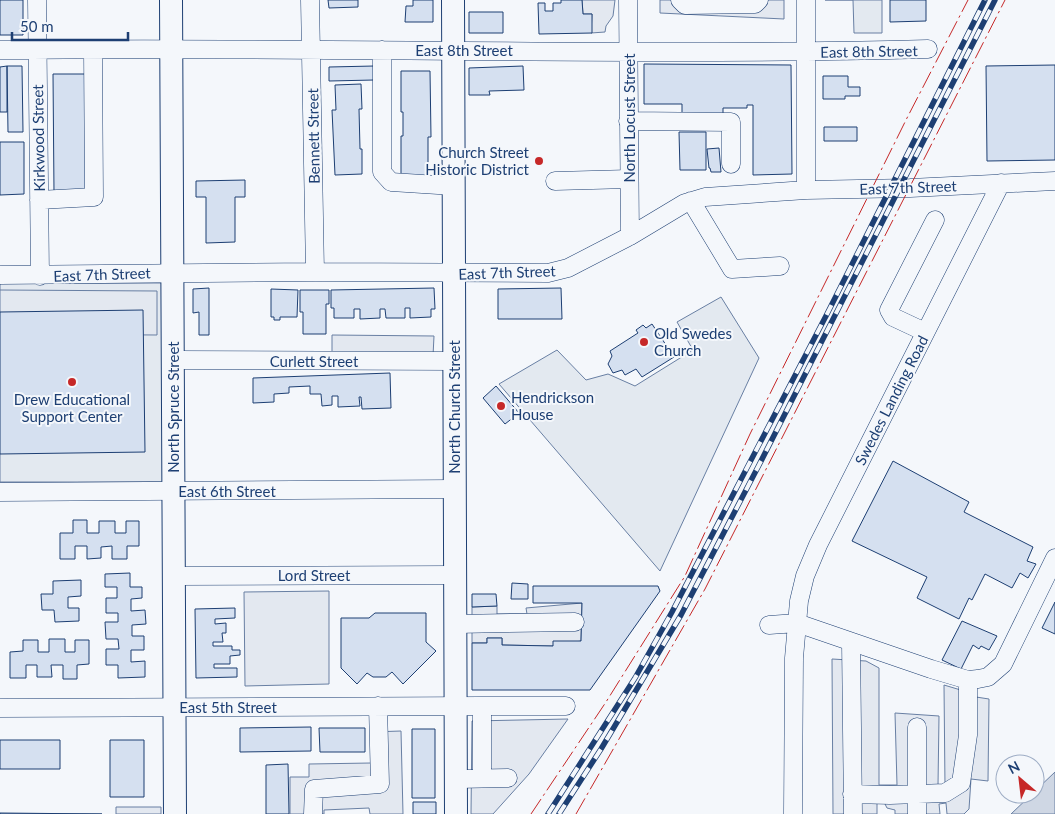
<svg xmlns="http://www.w3.org/2000/svg" width="1055" height="814" font-family="Lato,sans-serif">
  <rect width="100%" height="100%" fill="#f4f7fb"/>
  <!-- green -->
  <path fill="#e3e9f0" stroke="#687fa3" d="M853 0H825H882V33H854Z
    M0 283H165L167 482H0Z
    M721 297 759 358 660 571 499 384 557 350 586 380 608 374 635 386 693 350 677 322Z"/>
  <!-- parking -->
  <path fill="#e3e8f0" stroke="#687fa3" d="M582 0H615L613 16 606 26 605 32 591 33 592 14H583Z
    M660 0H784V19L660 13Z
    M0 290 157 291V335L0 334Z
    M332 335 434 336 433 356 332 354Z
    M329 591V684L245 686 244 592Z
    M582 603 581 641 553 646 502 645V638H487V643H472V607L497 606V614H527L526 608Z
    M832 659 866 661 879 668V785H897L895 713 939 716 938 786 945 787 944 685 974 694 976 697 989 699 988 781 971 779 969 809 964 814H947L946 803 939 804 940 814H895V810L887 808 884 802 877 803V814H833Z
    M568 719 529 774 493 814H471L472 721Z
    M401 731 403 814H370L369 808 324 810V814H290V777H309V764L371 763V732Z
    M116 807H161V814H116Z"/>
  <!-- water -->
  <path fill="#cfd7e4" stroke="#687fa3" d="M1055 772V814H1011L1032 794H1035V791Z"/>
  <!-- building -->
  <path fill="#d5e0f0" stroke="#1d3f73" d="M0 0H23V35H0Z
    M328 0H358V7L329 8Z
    M413 0H433V22H405L406 6H413Z
    M561 0H582L583 14H592V33L539 34 538 3H545V11H553V3H561Z
    M890 0H926V21L890 22Z
    M469 12H503V33H469Z
    M644 64 791 65 792 174 753 175V105H747V108H723V115L682 116V104H644Z
    M1055 65V160L987 161 986 66Z
    M7 66H22L23 132H8Z
    M7 66V112H0V67Z
    M374 66V80L329 81V67Z
    M523 66 524 90 489 91 490 95H469V68Z
    M401 71H430L431 137H428V176H401V136H403V112H401Z
    M53 74H85L86 193H54Z
    M823 76H848V87H860V96H845V99H823Z
    M361 84 362 109H359L360 149H362V174L335 175 332 110H336L335 85Z
    M824 127H857V141H824Z
    M679 132H706V170H680Z
    M0 142H24V194L0 195Z
    M719 148 721 172H711L710 168H709L707 149Z
    M245 180V197H235V242L206 243V197H196V181Z
    M209 288V335H199V312L193 313V289Z
    M434 288 435 309H431V317L410 318V308H405V318H386L385 309H380V318L360 319V309H354V318H334V308H331V290Z
    M561 288 562 319H498V289Z
    M271 289 298 290 297 317H280V320H274V317H271Z
    M300 290H329V304H326V334H303V312H300Z
    M143 310 145 452 0 454V312Z
    M652 324 674 357 642 377 636 369 625 375 622 370 613 373 608 364 612 356 610 351 638 333 636 330 643 325 646 328Z
    M390 373 391 408 362 409 361 397H359L360 406 338 407V396H332V405L322 406 321 394H310V386L289 387V393L274 394V402L253 403V378Z
    M496 386 519 413 505 424 483 398Z
    M893 461 969 502 964 512 1033 547 1027 561 1036 564 1028 578 1020 573 1012 588 985 574 972 600 969 598 959 619 917 598 927 577 852 541Z
    M73 520H87V533H99V521H115V533H126V521H139V546H127V559H112V546L101 547V558L87 559V546H75V559H60V533H73Z
    M130 573V587H142V598L131 599V611L145 610 146 624 132 625V636H144V650H131V662L145 661V677L118 678V665H106V649H119L118 639H106L105 622H118V613H106V598H117V587H105V574Z
    M81 580V596L68 597V608H79V621L55 622 54 610H42L41 594H53V581Z
    M512 583 528 584V599H511Z
    M533 586H658L660 591 590 690H472V643H487V638H502V645L553 646V641H581L582 603H533Z
    M472 594H496L497 606 472 607Z
    M1055 602V634L1042 628Z
    M235 608V618L215 619V624L226 623V633H222L223 642H213V646H232V650H240V655L230 656V664H214V668H237V677L196 678 195 609Z
    M375 613H426V642L436 651 403 684 392 672 386 677H373L367 673 357 684 341 668V618H369Z
    M962 621 997 636 989 650 981 646 979 649 973 645 961 669 942 660Z
    M49 639H65V652H75V640H89V664L77 665V679H63V665H51L52 677H37V665H26V678H10V652L23 651V640H38V652H49Z
    M311 727V751L240 752V728Z
    M319 728H365V752H320Z
    M412 729H435V798H412Z
    M0 740H60V769H0Z
    M110 740H144V797H110Z
    M288 764 289 814H266V765Z
    M413 802H436V814H413Z
    M0 813 102 814H0Z"/>
  <g fill="none" stroke-linecap="round" stroke-linejoin="round">
    <!-- minor casing -->
    <g stroke="#1d3f73" stroke-width="19">
      <path id="minor" d="M37 0 40 276
        M310 0 315 272
        M628 0 630 236
        M680 0 685 5 755 4 759 0
        M0 50C309 46 619 57 928 49
        M382 50V172L391 182 454 186
        M628 121 731 122V164
        M555 181 629 179
        M806 190V0
        M39 200 94 197 93 49
        M691 201 732 269 780 266
        M0 275 315 272 548 273 568 268 630 236 685 203 705 197 806 190 910 188 1055 181
        M925 332 893 317 889 310 935 220
        M174 360 454 361
        M0 492 454 489
        M175 576 454 575
        M455 624 575 622
        M769 625 797 623 931 669 968 680 978 679 988 677 1003 664 1055 558
        M851 642 853 814
        M482 706H566
        M0 708 482 706V778
        M917 727V814
        M456 779 508 778
        M852 794 890 795 945 793 961 783 968 735V680
        M313 814 314 789 380 784 378 706
        M793 814 794 658 799 601 805 576 818 545 1001 183"/>
    </g>
    <!-- major casing -->
    <g stroke="#1d3f73" stroke-width="24">
      <path id="major" d="M171 0 175 814
        M453 0 456 814"/>
    </g>
    <!-- minor -->
    <use href="#minor" stroke="#f4f7fb" stroke-width="18"/>
    <!-- major -->
    <use href="#major" stroke="#f4f7fb" stroke-width="22"/>
    <!-- rail casing -->
    <g stroke="#1d3f73" stroke-width="5.5">
      <path id="rail" d="M548 814 635 678 672 612 827 314 985 0
        M559 814 601 749 681 615 759 465 995 0"/>
    </g>
    <!-- rail -->
    <use href="#rail" stroke="#f4f7fb" stroke-width="4" stroke-dasharray="11" stroke-linecap="butt"/>
    <!-- power -->
    <path stroke="#c62828" stroke-width="1" stroke-dasharray="18 4 2.5 4" stroke-linecap="butt" d="M531 814 606 702 685 576 750 434 907 118 968 0
      M576 814 705 589 1005 0"/>
  </g>
  <!-- markers -->
  <g fill="#c62828" stroke="#f4f7fb" stroke-width="2">
    <circle cx="539" cy="161" r="5"/>
    <circle cx="644" cy="342" r="5"/>
    <circle cx="72" cy="382" r="5"/>
    <circle cx="501" cy="406" r="5"/>
  </g>
  <g text-anchor="middle" dominant-baseline="central" stroke-width="4" stroke-linejoin="round" paint-order="stroke">
    <!-- street labels -->
    <g font-size="15" fill="#1d3f73" stroke="#f4f7fb">
      <text x="464" y="50">East 8th Street</text>
      <text transform="translate(869 51) rotate(-1)">East 8th Street</text>
      <text transform="translate(629 118) rotate(-90)">North Locust Street</text>
      <text transform="translate(313 136) rotate(-91)">Bennett Street</text>
      <text transform="translate(38 138) rotate(-91)">Kirkwood Street</text>
      <text transform="translate(908 187) rotate(-2)">East 7th Street</text>
      <text transform="translate(507 272) rotate(-2)">East 7th Street</text>
      <text transform="translate(102 274) rotate(-2)">East 7th Street</text>
      <text x="314" y="361">Curlett Street</text>
      <text transform="translate(891 400) rotate(-63)">Swedes Landing Road</text>
      <text transform="translate(173 407) rotate(-90)">North Spruce Street</text>
      <text transform="translate(454 407) rotate(-90)">North Church Street</text>
      <text x="227" y="491">East 6th Street</text>
      <text x="314" y="575">Lord Street</text>
      <text x="228" y="707">East 5th Street</text>
    </g>
    <!-- poi labels -->
    <g font-size="15" fill="#1d3f73" stroke="#f4f7fb" text-anchor="start">
      <text x="529" y="152" text-anchor="end">Church Street<tspan x="529" dy="17">Historic District</tspan></text>
      <text x="654" y="333">Old Swedes<tspan x="654" dy="17">Church</tspan></text>
      <text x="511" y="397">Hendrickson<tspan x="511" dy="17">House</tspan></text>
      <text x="72" y="399" text-anchor="middle">Drew Educational<tspan x="72" dy="17">Support Center</tspan></text>
    </g>
  </g>
  <!-- north arrow -->
  <g transform="translate(1020 779) rotate(332)"><circle r="24" fill="#f4f7fb" stroke="#9eadc5"/>
  <path d="M0-4L9 19L0 12L-9 19Z" fill="#c62828"/>
  <text y="-8" font-size="14" font-weight="bold" text-anchor="middle" fill="#1d3f73">N</text>
  </g>
  <!-- scale -->
  <path d="M12 32v8h116v-8" fill="none" stroke="#1d3f73" stroke-width="2.5"/>
  <text x="20" y="32" font-size="15" fill="#1d3f73" stroke="#f4f7fb" stroke-width="4" paint-order="stroke">50 m</text>
</svg>
